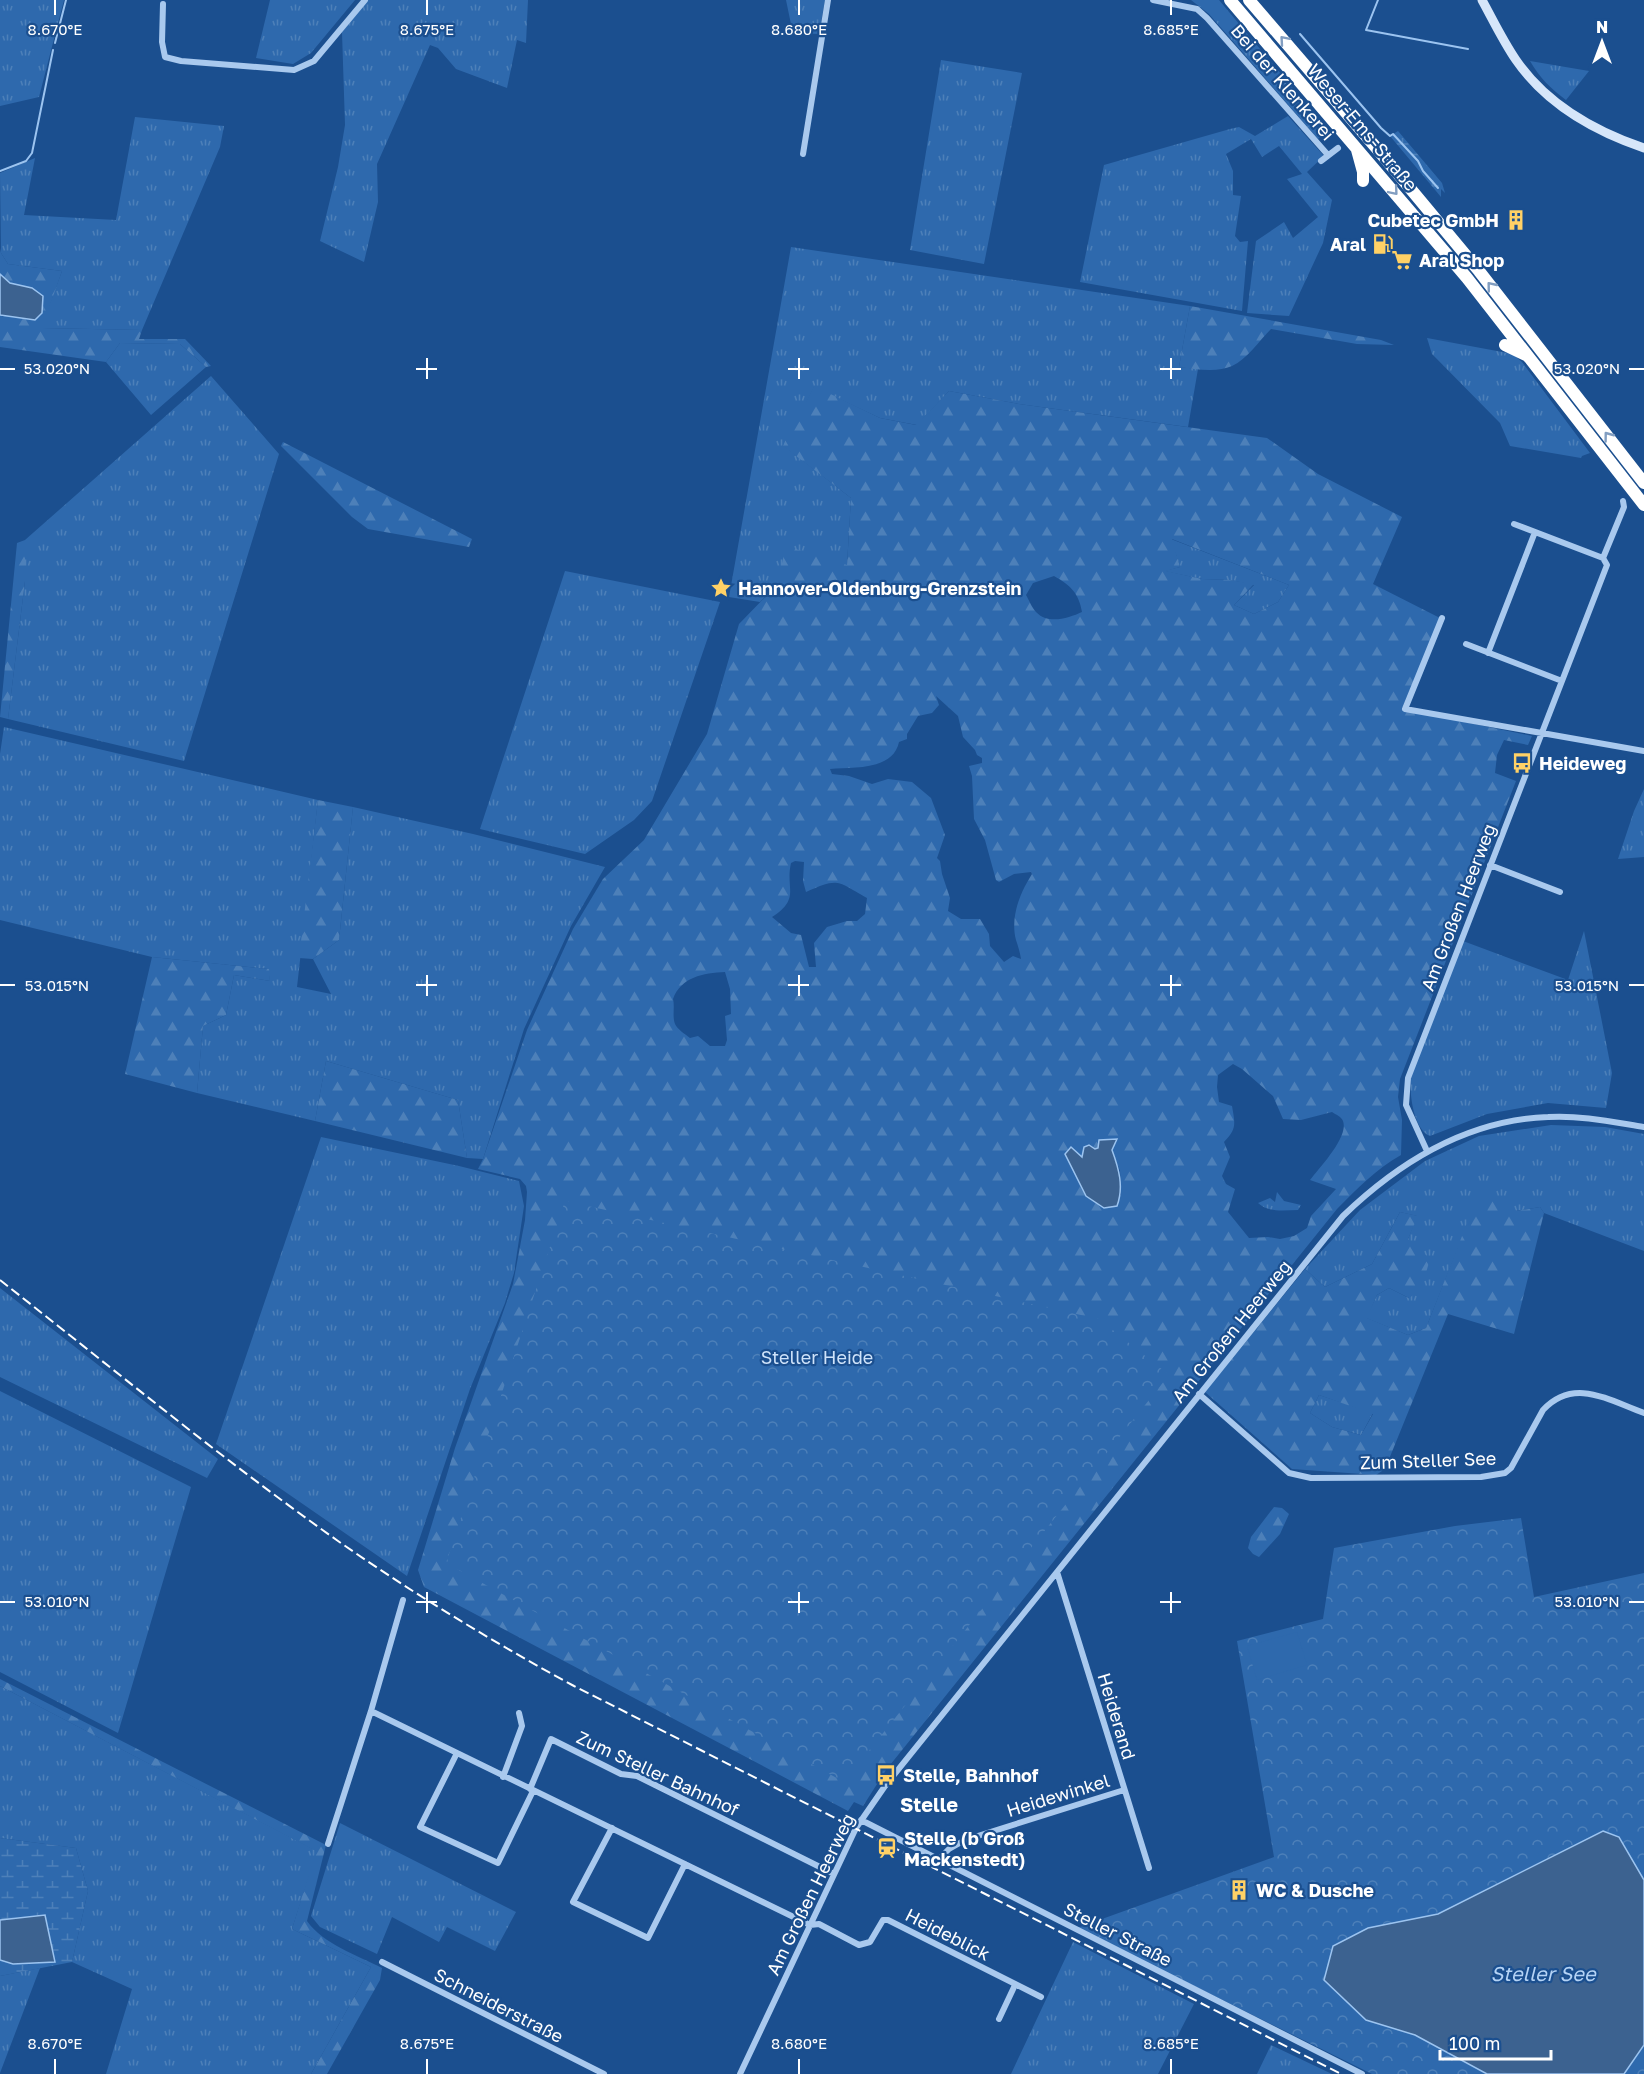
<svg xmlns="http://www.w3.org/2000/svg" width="1644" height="2074" font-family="'Golos Text',sans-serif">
  <defs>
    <pattern id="grass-tufts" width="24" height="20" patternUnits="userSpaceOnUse" patternTransform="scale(1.5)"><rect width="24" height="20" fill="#2e69ad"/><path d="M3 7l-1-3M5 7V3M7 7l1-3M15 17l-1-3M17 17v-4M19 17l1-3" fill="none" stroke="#4d80b9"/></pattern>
    <pattern id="forest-firs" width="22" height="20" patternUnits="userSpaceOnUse" patternTransform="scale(1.5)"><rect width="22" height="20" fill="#2e69ad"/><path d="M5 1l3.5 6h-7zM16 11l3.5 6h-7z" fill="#4d80b9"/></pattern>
    <pattern id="wetland-marsh" width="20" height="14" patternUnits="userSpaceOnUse" patternTransform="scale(1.5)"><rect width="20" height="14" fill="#2e69ad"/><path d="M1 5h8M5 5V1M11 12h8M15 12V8" fill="none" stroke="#4d80b9"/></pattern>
    <pattern id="park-crowns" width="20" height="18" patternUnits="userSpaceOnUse" patternTransform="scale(1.5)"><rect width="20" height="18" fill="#2e69ad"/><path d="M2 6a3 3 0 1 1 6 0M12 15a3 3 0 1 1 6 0" fill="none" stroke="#4d80b9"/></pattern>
  </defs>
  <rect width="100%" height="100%" fill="#1b4f8f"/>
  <!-- grass -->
  <path fill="url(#grass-tufts)" d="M0 0H64L39 97 0 106Z
    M270 0H355L311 53 293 64 256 58Z
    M368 0H528L526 43 517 40 507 88 456 69 438 48 430 45 377 164 378 202 364 262 320 241 338 167 345 125 342 32Z
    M786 0H825L819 34 796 33 792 29Z
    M1191 0H1219L1328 130 1318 139 1209 14Z
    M941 60 1022 73 984 264 910 250Z
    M1530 61 1589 71 1566 100C1551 89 1539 77 1530 61Z
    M1288 116 1324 156 1307 172 1332 200 1323 243 1289 316 1247 313 1256 241 1284 222 1293 238 1318 217 1287 179 1302 174 1279 146 1262 157 1251 139 1226 154 1233 171V195L1241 196 1235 236 1240 242 1248 241 1242 311 1080 282 1104 165 1230 129 1239 127 1255 136Z
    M135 117 224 126 220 147 142 330 41 328 62 271 8 264 1 253 0 173 35 158 24 215 116 220Z
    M791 247 1190 306 1179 367 1198 369 1188 427 1019 404 949 391 917 425 880 418 814 387 784 446 851 498 847 565 777 585 760 602 729 597Z
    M1427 338 1513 354 1522 362 1590 453 1582 456 1581 458 1510 446 1500 423 1432 354Z
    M120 343 180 344 206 367 151 415 106 362Z
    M211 376 279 454 184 761 8 719 25 581V540Z
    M1171 539 1289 585 1278 602 1254 614 1234 605 1254 585 1230 580 1202 579 1164 571 1180 567Z
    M565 571 720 602 652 801 634 820 585 854 480 829Z
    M4 727 318 800 297 987 331 994 313 959 339 940 353 807 473 834 605 867 571 926 524 1029 483 1159 467 1158 458 1100 326 1061 315 1121 197 1093 203 1026 226 1015 234 975 270 981 268 969 152 957 0 920V754Z
    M1644 789V857L1618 859 1634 811Z
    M1584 931 1612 1073 1606 1108 1548 1103 1487 1114 1430 1136C1413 1129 1409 1092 1411 1076L1463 941 1568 980Z
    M1551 1125 1605 1127 1644 1134V1251L1544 1213 1540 1207 1516 1211 1476 1203 1426 1328 1408 1335 1366 1318 1377 1295 1389 1288 1409 1298 1408 1239 1417 1216 1400 1212 1372 1264 1325 1287 1305 1269 1360 1210 1425 1161 1479 1136Z
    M321 1137 459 1166 519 1181 524 1206 514 1273 505 1303 470 1389 407 1576 216 1444Z
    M1277 1192 1284 1201 1301 1205 1298 1210C1284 1210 1269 1213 1258 1203L1270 1198 1275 1202Z
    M0 1288 218 1459 207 1478 0 1377Z
    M0 1391 191 1487 118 1733 0 1672Z
    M1319 1395 1373 1413 1361 1435 1332 1427 1310 1413Z
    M0 1686 317 1851 292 1929 371 1967 311 2074H106L132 1989 72 1962 88 1891 76 1848 0 1838Z
    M340 1823 516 1912 495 1951 447 1927 439 1942 392 1917 377 1954 320 1927 311 1916Z
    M1073 1942 1194 2004 1158 2074H1011Z
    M40 1968 0 2073V1976Z
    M1271 2045 1332 2074H1257Z"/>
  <!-- forest -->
  <path fill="url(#forest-firs)" fill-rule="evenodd" d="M0 248 1 253 8 264 62 271 42 328 142 330 139 339H185L211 366 206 367 180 344 120 343 106 362 0 347V315L3 317 32 288 10 283 0 274Z
    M1190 306 1381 340 1394 345 1357 344 1271 329C1259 341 1247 359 1232 366 1217 373 1195 369 1179 367Z
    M814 386 880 418 916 425 949 391 1019 404 1267 438 1318 474 1402 517 1373 584 1440 618 1402 709 1532 736 1528 745 1504 740 1497 755 1495 773 1516 781 1400 1079 1398 1097 1402 1120 1401 1155C1376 1169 1357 1189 1337 1209L886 1770 863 1806 854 1802 848 1811 424 1587 418 1570 455 1448 513 1284 525 1220 527 1192 526 1186 520 1179 478 1169 483 1159 527 1030 573 929 603 879 644 840 707 734 739 624 777 585 786 546 847 565 851 498 783 446ZM1172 539 1289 585 1278 602 1254 614 1234 605 1254 584 1230 580 1202 579 1166 571 1180 567ZM1054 576C1070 585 1079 593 1082 612 1069 618 1048 625 1036 612 1032 608 1029 600 1026 595L1033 583ZM936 696 958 716 963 737 975 750 977 755 982 758V763L969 766 972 776 974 819 985 840 996 880 999 882 1014 874 1031 872 1032 874C1020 893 1010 917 1016 940 1018 946 1020 952 1021 959L1013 956 1004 962 990 946 989 934 980 919H961L948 911 950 898 942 874 940 861 937 858 945 835 931 798 912 782 888 779 872 784 849 776 832 774 830 769C852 767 893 771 899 742L907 739V734L918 716 932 713 939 705ZM795 861 804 862 803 881 806 892C839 877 837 881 867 898L865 914 857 921H847L827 927 814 943 816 967H809L801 935 791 933 772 917C801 898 785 889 791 863ZM725 972 730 989 731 1014 725 1016 727 1040 725 1046H710L698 1036 690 1038C685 1034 677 1029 675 1024 672 1016 675 1007 673 999 681 977 703 973 725 972ZM1233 1064 1242 1069 1273 1096 1283 1119 1301 1120 1332 1112C1336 1115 1341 1116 1343 1121 1349 1137 1319 1168 1310 1180L1336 1189 1311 1216 1307 1228 1294 1236 1280 1239 1268 1237 1249 1238 1228 1212 1235 1189 1226 1184 1222 1176 1230 1157 1224 1142C1237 1129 1235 1124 1232 1106L1219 1102 1217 1087 1218 1075ZM1098 1148 1112 1150 1120 1171 1121 1195 1086 1196 1079 1179 1082 1158Z
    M283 442 472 539 469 547 368 529 352 517 281 446Z
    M25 540V581L8 719 0 717 17 543Z
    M318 800 353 807 339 940 313 959 299 958Z
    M152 957 269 969 270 981 234 975 226 1015 203 1026 197 1093 125 1074Z
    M326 1061 458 1100 467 1158 315 1121Z
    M1508 1196 1516 1211 1540 1207 1544 1213 1514 1334 1448 1314 1385 1469 1376 1475 1292 1469 1205 1392 1305 1269 1325 1287 1372 1264 1400 1212 1418 1216 1408 1239 1430 1259 1421 1290 1409 1298 1389 1288 1377 1295 1367 1318 1408 1335 1426 1328 1475 1203ZM1319 1395 1373 1414 1361 1435 1332 1427 1310 1413Z
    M1274 1507 1282 1508 1289 1514 1280 1534 1259 1557 1253 1554 1248 1548 1251 1537Z
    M0 1679 326 1845 307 1921C323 1944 357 1955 382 1968L380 1980 327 2074H311L371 1967 292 1929 316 1851 0 1686Z"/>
  <!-- wetland -->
  <path fill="url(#wetland-marsh)" d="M1398 131 1442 183 1445 193 1441 189V197L1390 136Z
    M0 1838 76 1848 88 1891 72 1962 0 1976V1960L13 1964 45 1916 0 1920Z"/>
  <!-- park -->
  <path fill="url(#park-crowns)" d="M565 1201 1099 1319 1169 1375 844 1782 446 1563Z
    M1521 1518 1534 1597 1644 1573V2074H1372L1077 1928 1274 1857 1237 1641 1323 1619 1334 1548 1455 1526Z"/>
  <!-- pitch -->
  <path fill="#2e69ad" d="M1297 1632 1307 1665 1257 1680 1247 1646Z"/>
  <!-- water -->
  <path fill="#3c6290" stroke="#9cc4f0" stroke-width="1.5" d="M0 274 10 283 32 288 43 296 42 313 35 320 0 315Z
    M1117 1139 1112 1150C1119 1169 1124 1187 1117 1206L1104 1208 1086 1196 1065 1154 1071 1147 1082 1157 1084 1147 1089 1145 1095 1149 1098 1148 1099 1140Z
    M1603 1831 1619 1837 1644 1880V2045L1624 2074H1487L1415 2035 1366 2020 1324 1980 1333 1946 1368 1928 1438 1914Z
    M45 1915 55 1962 13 1964 0 1960V1920Z"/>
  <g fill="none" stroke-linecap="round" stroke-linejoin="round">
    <!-- stream -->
    <path stroke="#9cc4f0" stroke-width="2" d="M1378 0 1366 30 1468 49
      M1300 34 1381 128 1390 136 1393 134 1418 161 1423 171 1438 188
      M55 43 66 0
      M0 171 26 161 32 153 53 50"/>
    <!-- street -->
    <path stroke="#a9c9ee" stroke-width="6" d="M1153 0 1197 9 1207 18 1328 155
      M163 4 162 42 165 57 181 61 294 70 314 61 365 0
      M803 154 828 0
      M1321 161 1338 148
      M1603 558 1624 507 1623 501
      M1442 618 1405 709 1644 751
      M1466 644 1562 681
      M1488 653 1535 532
      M1490 865 1560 892
      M1427 1151 1406 1105 1408 1078 1607 565 1603 558 1514 524
      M1199 1394 1289 1473 1311 1478 1481 1477 1505 1473 1511 1468 1543 1410C1574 1377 1608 1400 1644 1413
      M1057 1572 1149 1868
      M371 1711 810 1925 819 1924 859 1945 870 1942 883 1920H888L1041 1997
      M457 1753 420 1827 498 1863 533 1791
      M503 1777 522 1726 519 1713
      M530 1789 551 1739 621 1774 637 1776 834 1874
      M861 1820 1362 2074
      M612 1828 573 1902 648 1938 685 1864
      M328 1844 371 1711 403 1600
      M938 1860 949 1849 965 1840 1124 1790
      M382 1962 604 2074
      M999 2019 1015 1985
      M740 2074 856 1828 885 1786 1343 1216C1400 1161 1467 1120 1548 1117 1580 1115 1613 1122 1644 1127"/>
    <!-- secondary -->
    <path stroke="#d6e6fa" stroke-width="9" d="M1482 0C1493 20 1503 41 1516 60 1547 105 1594 131 1644 148"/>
    <!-- highway -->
    <path stroke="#fff" stroke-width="12" d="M1230 0 1467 278 1644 505
      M1249 0 1379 151 1479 271 1644 483
      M1357 150 1363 172V181
      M1505 345 1528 356"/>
    <!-- rail -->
    <path stroke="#fff" stroke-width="2" stroke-dasharray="10 4.5" stroke-linecap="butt" d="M0 1280C112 1368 222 1459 338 1541 414 1594 493 1642 574 1686L1341 2074"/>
  </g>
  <!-- one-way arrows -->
  <defs><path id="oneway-chevron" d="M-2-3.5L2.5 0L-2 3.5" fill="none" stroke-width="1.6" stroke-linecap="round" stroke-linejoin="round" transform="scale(1.5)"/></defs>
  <g stroke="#829ec1">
    <use href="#oneway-chevron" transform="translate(1284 40) rotate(-131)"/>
    <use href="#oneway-chevron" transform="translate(1394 191) rotate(50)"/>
    <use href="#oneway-chevron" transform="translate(1491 286) rotate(-129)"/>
    <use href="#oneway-chevron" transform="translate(1608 436) rotate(-127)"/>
  </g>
  <!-- ticks -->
  <path fill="none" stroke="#fff" stroke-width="2" d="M55 0V15M427 0V15M799 0V15M1171 0V15M427 358V379M799 358V379M1171 358V379M0 369H15M416 369H437M788 369H809M1160 369H1181M1629 369H1644M427 975V996M799 975V996M1171 975V996M0 985H15M416 985H437M788 985H809M1160 985H1181M1629 985H1644M427 1592V1613M799 1592V1613M1171 1592V1613M0 1602H15M416 1602H437M788 1602H809M1160 1602H1181M1629 1602H1644M55 2059V2074M427 2059V2074M799 2059V2074M1171 2059V2074"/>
  <!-- icons -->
  <defs>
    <g id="building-bare" transform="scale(1.62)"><path d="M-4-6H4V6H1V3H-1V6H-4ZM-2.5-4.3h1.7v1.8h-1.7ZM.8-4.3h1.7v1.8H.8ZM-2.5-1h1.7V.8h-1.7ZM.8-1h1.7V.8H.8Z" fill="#ffd166" stroke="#1b4f8f" stroke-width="2.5" paint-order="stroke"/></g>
    <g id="fuel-bare" transform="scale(1.62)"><path d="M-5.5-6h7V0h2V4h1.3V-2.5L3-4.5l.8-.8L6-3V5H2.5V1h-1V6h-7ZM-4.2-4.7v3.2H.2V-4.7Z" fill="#ffd166" stroke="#1b4f8f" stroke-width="2.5" paint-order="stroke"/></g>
    <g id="supermarket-bare" transform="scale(1.62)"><path d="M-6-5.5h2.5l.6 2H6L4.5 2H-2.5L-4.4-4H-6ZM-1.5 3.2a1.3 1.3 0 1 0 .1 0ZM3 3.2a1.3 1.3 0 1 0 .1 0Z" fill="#ffd166" stroke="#1b4f8f" stroke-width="2.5" paint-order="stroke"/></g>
    <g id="sight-bare" transform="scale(1.62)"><path d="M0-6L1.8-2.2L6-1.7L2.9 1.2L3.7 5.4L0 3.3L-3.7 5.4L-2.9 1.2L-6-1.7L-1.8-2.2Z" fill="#ffd166" stroke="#1b4f8f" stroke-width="2.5" paint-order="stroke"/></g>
    <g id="bus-bare" transform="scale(1.62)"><path d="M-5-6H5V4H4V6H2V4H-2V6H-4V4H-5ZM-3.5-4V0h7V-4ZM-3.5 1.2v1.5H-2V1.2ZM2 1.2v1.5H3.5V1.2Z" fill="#ffd166" stroke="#1b4f8f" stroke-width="2.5" paint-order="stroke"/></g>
    <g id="station-bare" transform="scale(1.62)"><path d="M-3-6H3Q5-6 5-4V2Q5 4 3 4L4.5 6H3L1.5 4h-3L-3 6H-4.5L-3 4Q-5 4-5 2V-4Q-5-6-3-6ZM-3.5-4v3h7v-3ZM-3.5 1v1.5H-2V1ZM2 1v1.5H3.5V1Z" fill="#ffd166" stroke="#1b4f8f" stroke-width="2.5" paint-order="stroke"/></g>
  </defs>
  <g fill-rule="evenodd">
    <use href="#building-bare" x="1516" y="220"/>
    <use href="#fuel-bare" x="1383" y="244"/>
    <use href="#supermarket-bare" x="1402" y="260"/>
    <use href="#sight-bare" x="721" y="588"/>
    <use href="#bus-bare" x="1522" y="763"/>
    <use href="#bus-bare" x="886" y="1775"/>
    <use href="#station-bare" x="887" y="1848"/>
    <use href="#building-bare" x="1239" y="1890"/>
  </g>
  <g text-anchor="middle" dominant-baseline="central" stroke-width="4.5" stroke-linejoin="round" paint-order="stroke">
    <!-- street labels -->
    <g font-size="18" fill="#fff" stroke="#1b4f8f">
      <text transform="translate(1283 82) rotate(49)">Bei der Klenkerei</text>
      <text transform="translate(1363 127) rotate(50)">Weser-Ems-Straße</text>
      <text transform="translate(1458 907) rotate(-69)">Am Großen Heerweg</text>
      <text transform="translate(1231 1331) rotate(-51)">Am Großen Heerweg</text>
      <text transform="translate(1428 1460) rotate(-2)">Zum Steller See</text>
      <text transform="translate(1117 1716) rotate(73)">Heiderand</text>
      <text transform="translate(658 1773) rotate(25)">Zum Steller Bahnhof</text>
      <text transform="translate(1058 1795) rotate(-17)">Heidewinkel</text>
      <text transform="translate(810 1894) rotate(-64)">Am Großen Heerweg</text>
      <text transform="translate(948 1934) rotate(27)">Heideblick</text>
      <text transform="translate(1118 1934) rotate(27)">Steller Straße</text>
      <text transform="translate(499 2005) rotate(27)">Schneiderstraße</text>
    </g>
    <!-- poi labels -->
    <g font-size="18" font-weight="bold" fill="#fff" stroke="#1b4f8f" text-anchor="start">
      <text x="1499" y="220" text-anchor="end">Cubetec GmbH</text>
      <text x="1366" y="244" text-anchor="end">Aral</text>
      <text x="1419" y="260">Aral Shop</text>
      <text x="738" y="588">Hannover-Oldenburg-Grenzstein</text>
      <text x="1539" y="763">Heideweg</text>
      <text x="903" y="1775">Stelle, Bahnhof</text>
      <text x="904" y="1838">Stelle (b Groß<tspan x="904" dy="21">Mackenstedt)</tspan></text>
      <text x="1256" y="1890">WC &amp; Dusche</text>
    </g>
    <!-- park labels -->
    <g font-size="18" fill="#cfe3fa" stroke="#1b4f8f">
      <text x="817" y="1357">Steller Heide</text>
    </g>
    <!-- neighbourhood labels -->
    <g font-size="20" font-weight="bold" fill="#fff" stroke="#1b4f8f">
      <text x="929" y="1804">Stelle</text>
    </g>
    <!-- water labels -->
    <g font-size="20" font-style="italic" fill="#b5d3f5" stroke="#1b4f8f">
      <text x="1543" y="1973">Steller See</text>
    </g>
  </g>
  <g font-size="15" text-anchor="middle" fill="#fff" stroke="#1b4f8f" stroke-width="4.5" stroke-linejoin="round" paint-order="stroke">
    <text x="55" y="35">8.670°E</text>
    <text x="427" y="35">8.675°E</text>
    <text x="799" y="35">8.680°E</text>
    <text x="1171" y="35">8.685°E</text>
    <text x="57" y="374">53.020°N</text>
    <text x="1587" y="374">53.020°N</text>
    <text x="57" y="991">53.015°N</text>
    <text x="1587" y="991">53.015°N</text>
    <text x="57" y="1607">53.010°N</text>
    <text x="1587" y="1607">53.010°N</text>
    <text x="55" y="2049">8.670°E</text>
    <text x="427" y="2049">8.675°E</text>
    <text x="799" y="2049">8.680°E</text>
    <text x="1171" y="2049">8.685°E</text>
  </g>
  <!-- north arrow -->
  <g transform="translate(1602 42)" stroke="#1b4f8f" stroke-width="4.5" paint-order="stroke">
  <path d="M0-4.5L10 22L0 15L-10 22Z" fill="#ffffff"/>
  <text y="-9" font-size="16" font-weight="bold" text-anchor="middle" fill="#ffffff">N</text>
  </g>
  <!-- scale -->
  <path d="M1440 2050v9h111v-9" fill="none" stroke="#ffffff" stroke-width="3"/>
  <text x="1449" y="2050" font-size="18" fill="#ffffff" stroke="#1b4f8f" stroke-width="4.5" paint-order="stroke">100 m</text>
</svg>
